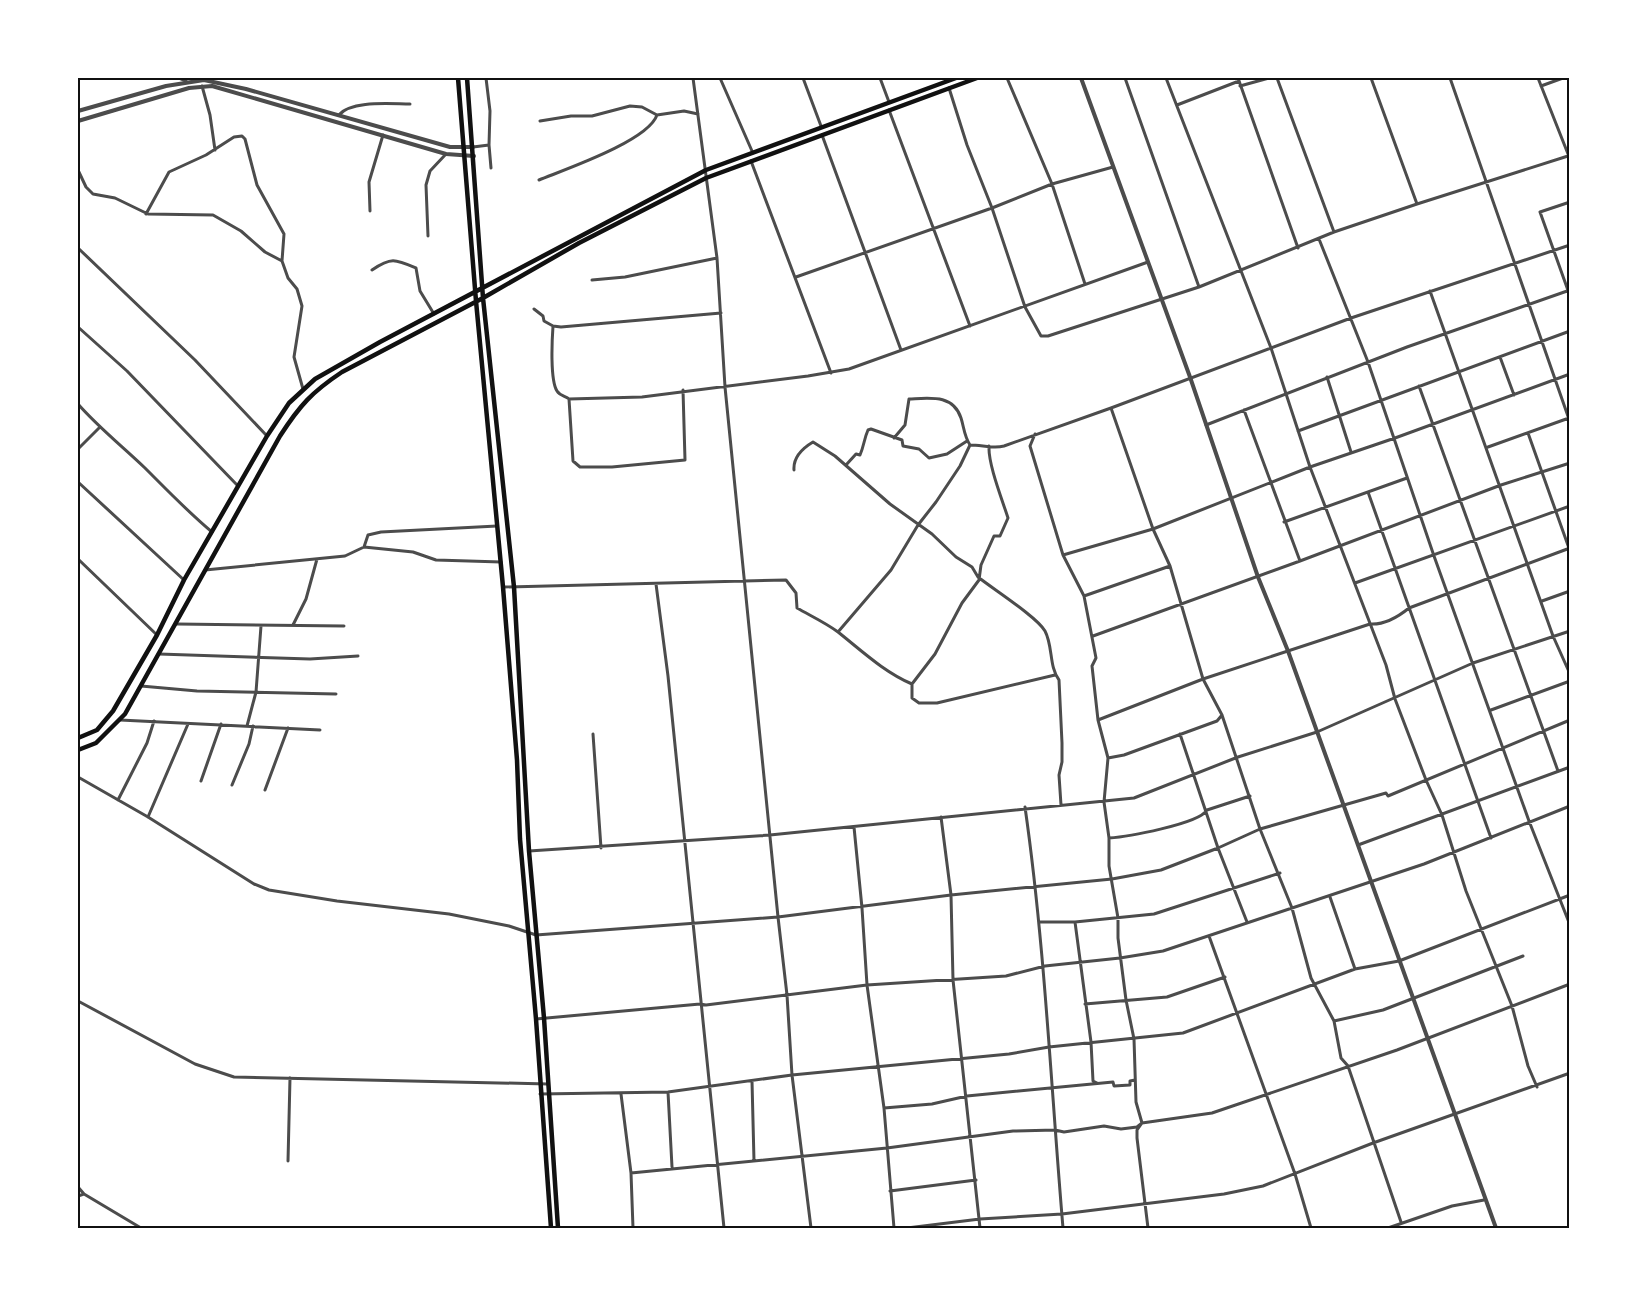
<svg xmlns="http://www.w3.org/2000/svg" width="1647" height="1306" font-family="'Times New Roman',serif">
  <rect width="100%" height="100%" fill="#fff"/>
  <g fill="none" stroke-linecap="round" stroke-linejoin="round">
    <!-- minor -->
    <path stroke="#4c4c4c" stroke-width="3" d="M179 78 186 81
      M693 78 717 258 725 387 778 917 787 995 792 1075 811 1228
      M720 78 752 151
      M803 78 821 126
      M880 78 889 102
      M1007 78 1052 184 1085 284
      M1125 78 1199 287
      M1166 78 1271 348 1310 467 1386 665 1395 699 1426 780 1442 815 1466 891 1512 1006 1528 1066 1537 1087
      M1238 78 1298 248
      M1277 78 1334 232
      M1450 78 1570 422
      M1538 78 1570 159
      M202 86 210 115 215 150
      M1240 86 1269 78
      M1541 86 1563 78
      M949 88 967 145 992 208 1025 307 1041 336H1048L1199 287 1334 232 1417 204 1371 78
      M1177 105 1239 81
      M889 110 970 326
      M339 115C351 100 391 104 410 104
      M540 121 571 116H592L630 106 642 107 657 115 684 111 698 114
      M822 135 901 350
      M489 145 491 168
      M473 147 489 145 490 111 486 78
      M751 161 831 373
      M78 170 86 187 93 194 115 198 148 214 213 215 241 231 265 252 282 261 288 278 297 289 302 306 294 357 303 389
      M539 180C566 169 648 141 657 115
      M1570 202 1540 212 1570 296
      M1417 204 1568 156
      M370 211 369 182 383 135
      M146 214 169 172 206 155 234 137 242 136 245 139 257 185 284 234 282 261
      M428 236 426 185 430 171 446 154
      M1319 239 1368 362 1434 556 1529 821 1570 925
      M78 248 195 360 267 436
      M372 270C391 257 395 259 416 268L420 291 434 314
      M796 277 992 208 1052 184 1113 167
      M592 280 625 277 717 258
      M1430 291 1553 636 1570 674
      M534 309 543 316 544 321 553 326 561 327 721 313
      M553 326C552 340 550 380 557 391 560 396 566 396 569 399L642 397 808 376 849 369 1148 262
      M78 327 127 371 238 486
      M1500 357 1514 395
      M1327 377 1351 452
      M1419 386 1558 771
      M569 399 573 461 580 467H612L685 460 683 390
      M78 404C98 427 122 446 145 468 167 490 188 512 212 532
      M1111 408 1153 529 1170 566 1203 679 1222 715 1260 829 1292 908 1311 978 1334 1021 1341 1058 1348 1066 1401 1222
      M1244 410 1300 561
      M1206 425 1407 347 1570 290
      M1298 431 1570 331
      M1528 433 1570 551
      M1035 434 1030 446 1063 555 1084 596 1096 658 1092 666 1098 720 1108 758 1104 802 1109 838V866L1118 918V938L1126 1000 1134 1039 1136 1102 1142 1123 1137 1130V1138L1148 1228
      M894 438 905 425 909 399C930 398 953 394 961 418 964 427 964 436 970 445 982 445 993 449 1004 446L1111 408 1351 318 1570 245
      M1488 447 1569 418
      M78 449 99 428
      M846 465 856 454 860 455C864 446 864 439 868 430L871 429 902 440 903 446 919 449 929 458 947 454 967 441
      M794 470C793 457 803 448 813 442L835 456 890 504 932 534 956 557 972 567 978 577C993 589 1037 617 1045 631 1053 646 1049 667 1059 680L1062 743V762L1059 775 1061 805
      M78 482 184 580
      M1368 492 1491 838
      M1284 522 1407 478
      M364 547 368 535 381 532 497 526
      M1063 555 1153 529 1310 467 1395 438 1570 374
      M78 559 157 635
      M205 570 345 556 364 547 413 552 436 560 501 562
      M1355 583 1570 506
      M656 584 668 676 724 1228
      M503 587 786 580 796 593 797 608C811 616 826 623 838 632 862 651 884 672 912 684L935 654 962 603 979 580 981 565 994 536H1000L1008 518C1002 499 988 464 989 446
      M1084 596 1170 566
      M1542 601 1570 591
      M177 624 344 626
      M293 625 306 599 317 559
      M838 632 891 570 918 525 936 502 960 466 970 445
      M1093 636 1300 561 1501 485 1570 463
      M159 654 310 659 358 656
      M912 684V698L919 703H937L1055 675
      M141 686 197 691 336 694
      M1491 710 1570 681
      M120 720 320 730
      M1098 720 1203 679 1370 624C1385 625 1398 617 1409 608L1570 548
      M247 726 256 692 261 626
      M593 734 601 848
      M1180 734 1218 848 1247 922
      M1108 758 1124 755 1217 721 1222 715
      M78 777 148 817 254 884 269 890 337 901 449 914 509 926 536 935 778 917 951 895 1112 879 1161 870 1218 848 1260 829 1386 793 1388 796 1570 720
      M201 781 221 724
      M232 785 249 744 253 726
      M265 790 288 728
      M118 800 147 743 154 721
      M1025 807C1045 947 1051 1088 1063 1228
      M148 817 188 724
      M941 817 951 895 953 980 980 1228
      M854 827 862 908 867 985 884 1108 894 1228
      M1109 838C1126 837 1199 824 1207 810L1250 796
      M1358 845 1570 767
      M529 851 770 835 1134 798 1238 757 1317 732 1473 663 1570 631
      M1330 897 1355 969
      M1040 922H1075L1154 914 1280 873
      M1075 922 1091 1042 1093 1081 1097 1083
      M1209 936 1295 1174 1311 1228
      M78 1001 195 1064 234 1077 548 1084
      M1085 1004 1167 997 1225 977
      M536 1019 700 1004 706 1005 867 985 1006 976 1045 966 1120 958 1163 951 1424 864 1570 806
      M1334 1021 1383 1010 1523 956
      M752 1081 754 1161
      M668 1092 672 1167
      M540 1094 668 1092 792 1075 1009 1054 1049 1047 1183 1033 1355 969 1399 961 1570 895
      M621 1094 631 1173 633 1228
      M884 1108 932 1104 967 1096 1113 1082 1114 1086 1130 1085V1081L1135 1080
      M288 1161 290 1078
      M631 1173 887 1148 1013 1131 1055 1130 1064 1132 1104 1126 1121 1129 1137 1127 1142 1123 1212 1113 1397 1050 1570 984
      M78 1187 84 1194
      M890 1191 976 1180
      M78 1196 84 1194 141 1228
      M907 1228 980 1219 1062 1214 1224 1194 1263 1186 1373 1143 1570 1073
      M1388 1228 1452 1206 1484 1200"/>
    <!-- tertiary -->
    <path stroke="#4c4c4c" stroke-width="4" d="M1081 78 1190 377 1258 577 1288 651 1496 1228
      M78 111 166 86 204 80 246 89 450 147H473
      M78 121 189 88 212 86 446 154 474 156"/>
    <!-- secondary -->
    <path stroke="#111" stroke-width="4.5" d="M458 78 476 301 503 587 517 760 520 839 536 1019 551 1228
      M467 78 483 298 514 587 529 851 544 1018 558 1228
      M78 738 97 730 113 711 157 635 184 580 267 436 289 403 315 379 380 342 706 170 956 78
      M78 750 96 743 125 714 280 436C300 405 312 392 342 372L483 298 579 243 706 178 977 78"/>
  </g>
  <!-- border -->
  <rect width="1647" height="1306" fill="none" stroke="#ffffff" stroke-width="158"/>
  <rect x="79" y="79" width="1489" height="1148" fill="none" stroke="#111" stroke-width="2"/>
</svg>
